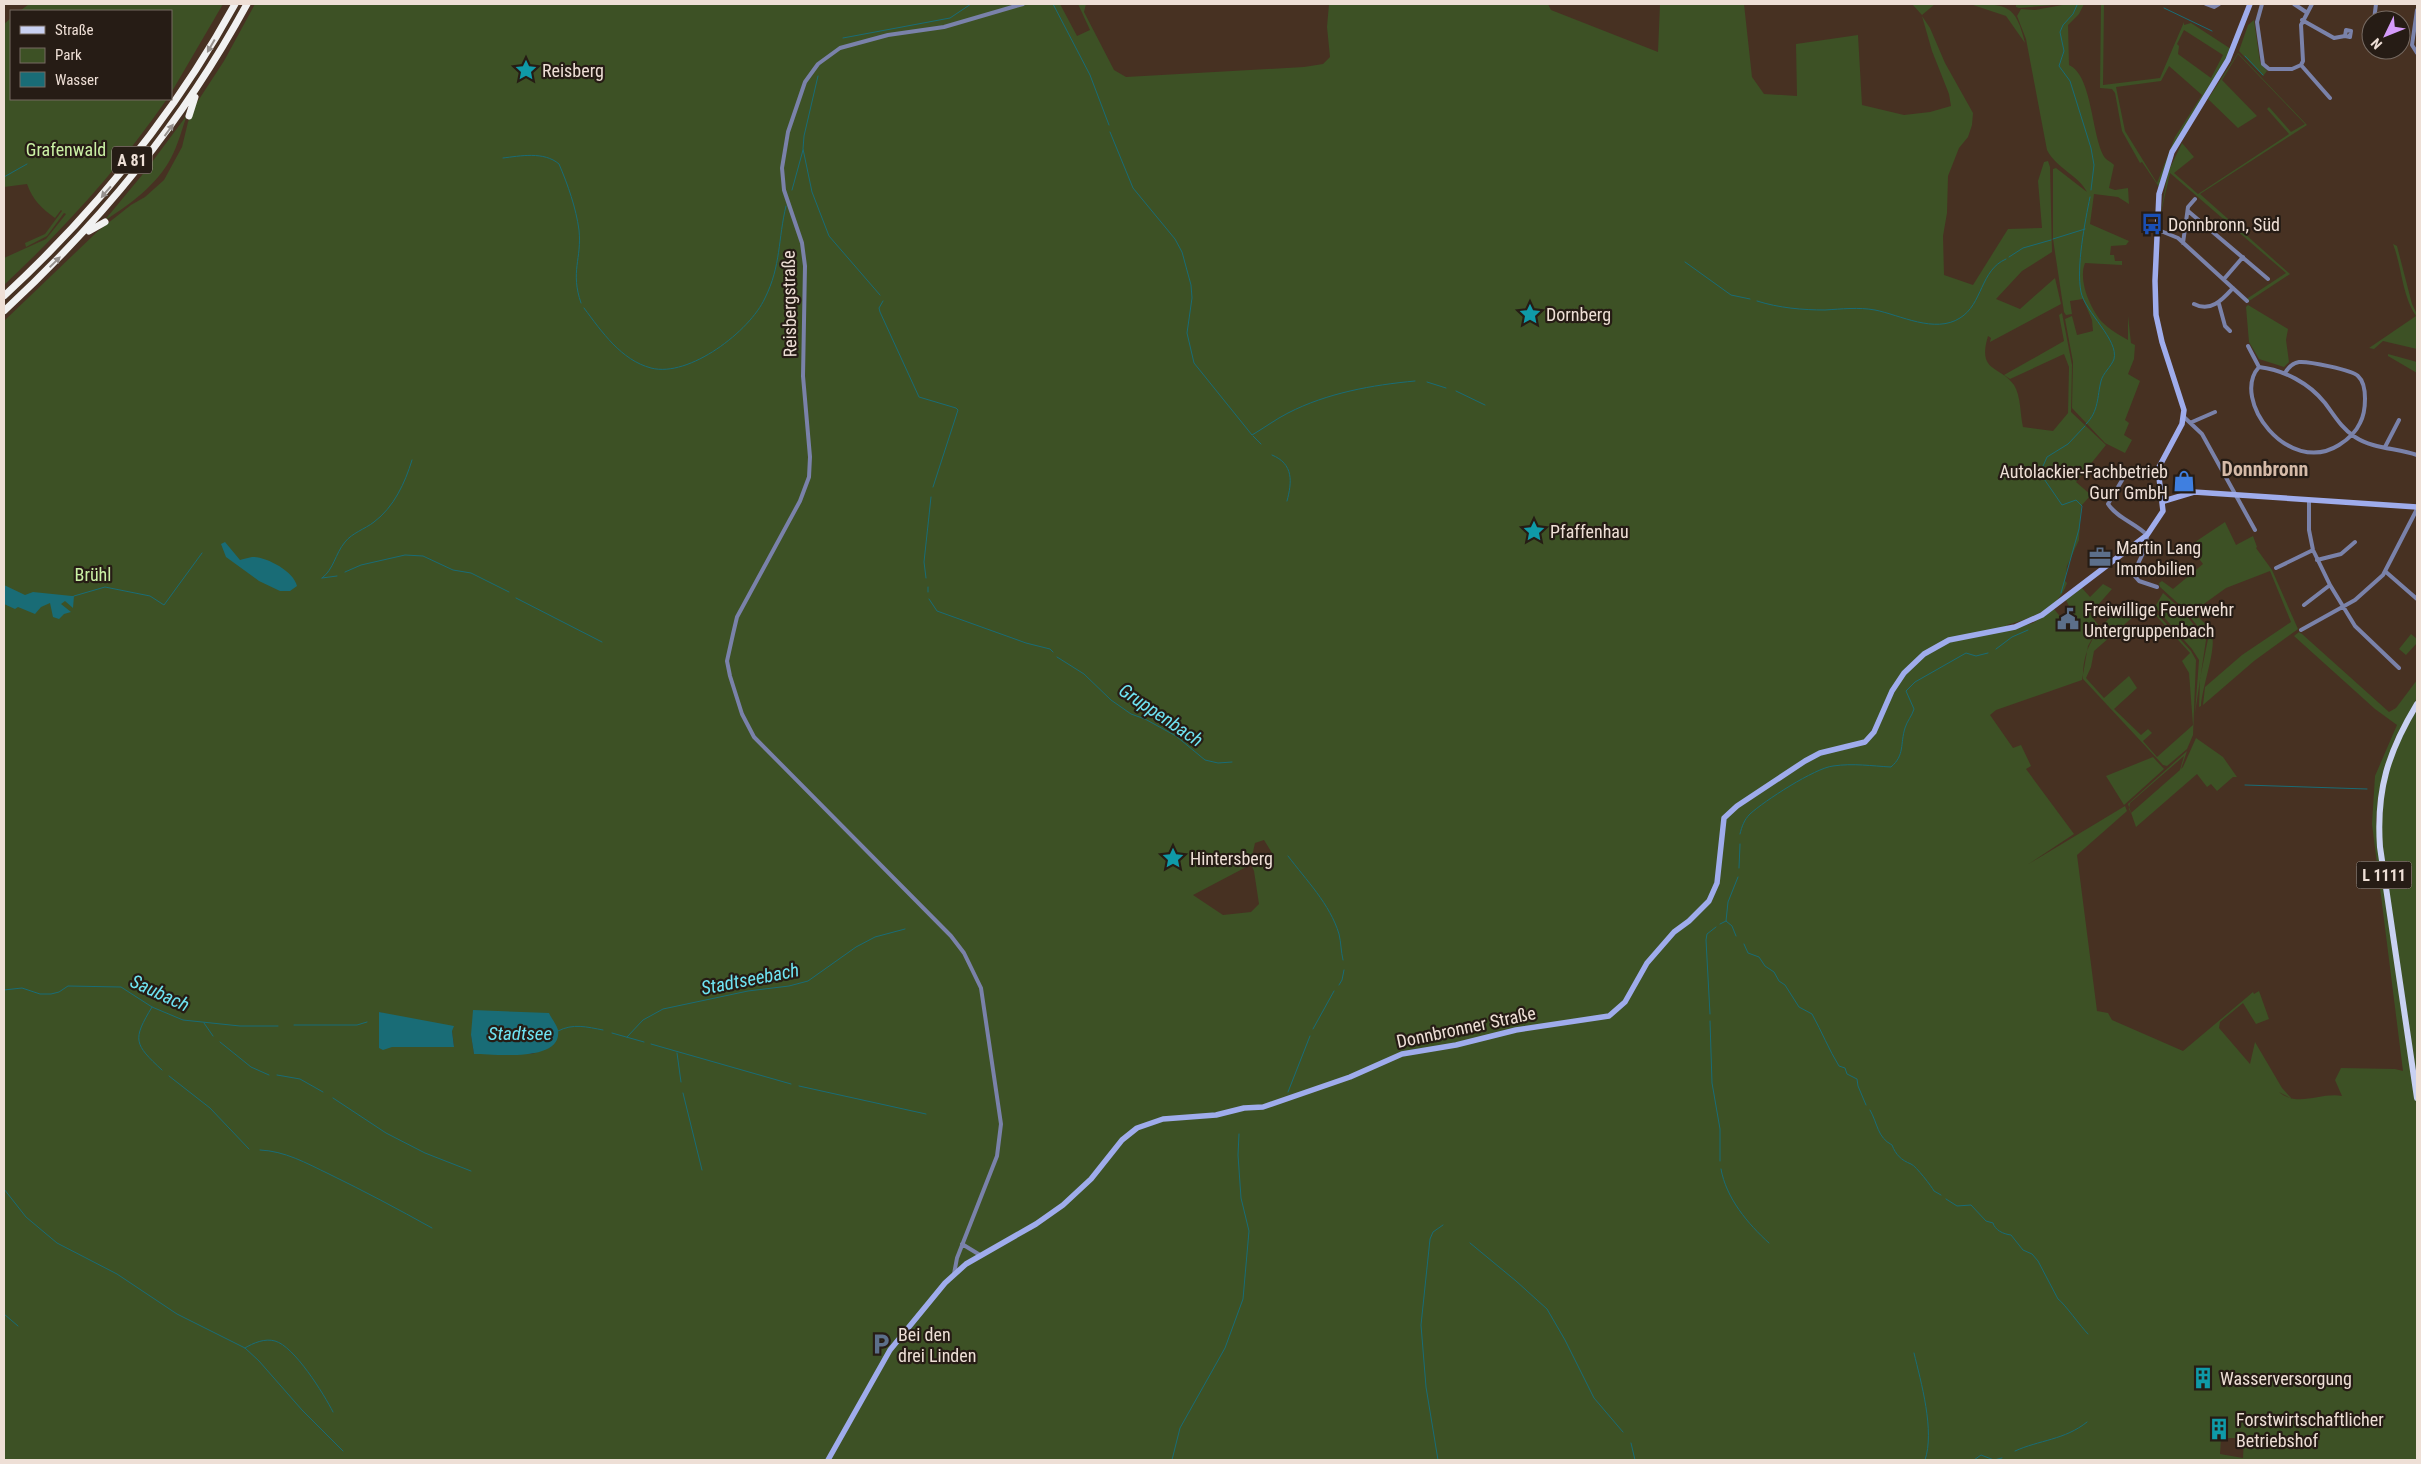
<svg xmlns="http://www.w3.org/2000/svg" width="2421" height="1464" font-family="'Roboto Condensed',sans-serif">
  <rect width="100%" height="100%" fill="#473122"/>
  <!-- green -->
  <path fill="#3d5125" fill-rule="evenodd" d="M29 4H223L171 93V11H20Z
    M255 4H1060L1077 36 1090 30 1078 4H1086L1084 12 1114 70 1126 77 1304 67 1323 64 1330 57 1327 27 1329 4H1548L1551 10 1658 52 1660 4H1744L1752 77 1764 94 1797 96 1796 44 1858 35 1862 105 1904 115 1930 112 1951 106 1949 94 1932 51 1922 16 1930 28 1945 63 1973 113 1972 125 1968 137 1959 148 1948 176 1947 213 1943 236 1944 275 1973 285 2008 229 2042 228 2038 181 2044 162 2048 161 2050 167 2052 252 2022 271 1996 299 2020 309 2055 278 2061 304 1990 342 1991 338 1988 336C1977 373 2000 365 2014 385 2021 396 2020 414 2023 427L2053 431 2068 413 2069 367 2064 354 2010 379 2004 375 2064 341 2059 315 2062 313 2072 365 2071 412 2106 445 2076 482 2091 495 2081 506 2079 540 2067 566 2065 581 2067 583C2059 609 2031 618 2007 625L2009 630 2033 623 2054 609 2067 625 2076 620 2066 600 2082 588 2090 597 2103 584 2112 589 2090 614 2099 626 2088 646 2082 680 1996 710 1990 715 2013 748 2021 745 2031 766 2026 769 2074 834 2027 865 2125 806 2127 811 2077 855 2097 1011 2108 1013 2112 1020 2183 1051 2246 998 2253 992 2254 994 2259 991 2269 1019 2256 1024 2243 1003 2220 1022 2219 1028 2250 1064 2255 1042 2282 1088 2292 1099 2279 1092C2298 1108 2321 1092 2342 1096L2335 1080 2341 1068 2395 1069 2403 1071 2372 824 2375 776 2397 725 2375 709 2294 636 2299 632 2302 634 2389 712 2396 708 2417 680V700L2396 736 2384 768 2378 798 2376 821 2410 1059V1072L2416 1073 2382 846C2380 794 2389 754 2417 710V1460H4V321L98 231 131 205 145 197 164 180 182 147 188 122 194 107 224 61ZM1264 840 1272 853 1251 864 1254 871 1259 904 1251 912 1223 915 1193 895 1250 865 1255 843ZM379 1012 452 1031 454 1046 391 1047 380 1023ZM471 1035 535 1054H474ZM2221 1438H2244L2243 1458 2220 1454Z
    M1912 4H1935L1922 15Z
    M1970 4C2007 4 2016 5 2025 43L2006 16Z
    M2016 4H2065L2019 8 2016 7Z
    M2068 4H2084L2079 14 2068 25 2069 65C2093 76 2091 136 2105 158 2108 161 2111 162 2114 165L2109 188 2115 190 2128 188 2129 204 2118 197 2094 194 2090 224 2129 241 2126 245 2111 246 2110 255H2114L2115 261H2122V265L2085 263C2078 280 2090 308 2102 322 2109 329 2119 335 2128 340V316L2131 343 2135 345 2134 359 2128 374 2140 381 2125 420 2129 423 2124 435 2132 440 2125 453 2105 443 2072 408 2073 362 2065 319 2072 316 2077 335 2093 331 2092 320 2083 299 2070 301 2072 314 2066 315 2064 312 2053 239V169L2056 168 2087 192C2078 175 2056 168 2047 150L2026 39 2017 16 2021 9 2035 10Z
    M2101 4H2104L2103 85 2160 78 2184 22V25L2191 23 2231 49C2210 97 2171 134 2159 187L2142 162 2140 163 2122 131 2115 93 2112 89 2100 88ZM2184 30 2223 55 2211 78 2178 54 2179 46 2177 44ZM2169 66 2202 95 2175 137 2157 183 2125 131 2116 87 2161 81Z
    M11 18V99H167C119 168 65 228 4 285V258L46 239 66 214 64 213 47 236 26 247 25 243 45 234 62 211 61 210 55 218C41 208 33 200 27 184L4 187V24Z
    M2254 20 2260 62 2267 71 2263 76 2239 51 2248 25Z
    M2238 53 2307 125 2200 194 2290 274 2249 301 2247 300 2248 298 2286 273 2170 173 2160 217 2168 172 2182 143 2194 157 2174 173 2198 194 2289 134 2267 109 2269 107 2291 132 2305 124 2238 54 2222 80 2257 116 2238 128 2208 99Z
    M187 115C182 129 178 145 171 158 157 185 129 205 104 221L152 163 151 166 154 168 151 165 152 162Z
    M2393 244 2397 246 2412 304 2417 314V349L2383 341 2374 349 2369 348 2416 316C2402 296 2402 267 2393 244Z
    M2248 305 2288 329 2286 340 2289 362 2284 367 2259 359 2249 342 2246 307Z
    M2388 354 2417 362V373L2388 356Z
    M2225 522 2236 545 2253 536 2257 547 2256 548 2272 570 2298 629 2254 661 2203 705 2205 687 2242 655 2291 622 2270 571 2226 588 2194 611 2191 608C2195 617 2207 622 2211 632 2218 646 2202 686 2201 706L2199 707 2200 679 2208 639 2182 607 2160 587 2159 583 2162 581 2173 589 2203 564 2192 549V544Z
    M2163 593 2182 610 2206 640 2195 713 2199 660 2192 649 2155 607Z
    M2124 605 2134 616 2094 651 2091 667 2086 678 2104 698 2129 676 2137 688 2114 709 2141 735 2148 729 2152 733 2143 741 2157 757 2193 725 2189 673 2182 661 2190 653 2149 608 2151 607 2191 651 2196 660 2193 735 2187 749 2167 766 2163 765 2083 679C2082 645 2100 625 2124 605Z
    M2411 634 2417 639V643L2406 655 2399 649Z
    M2196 738 2223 757 2237 777H2233L2217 791 2211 784 2207 787 2197 774 2136 827 2128 804 2187 751 2181 769 2183 767ZM2184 756 2180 770 2131 813 2129 809 2130 803Z
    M2153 757 2164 769 2124 805 2106 776Z"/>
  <!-- water -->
  <path fill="#196c76" d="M225 542 240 560C243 559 248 558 252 557 265 556 294 571 297 586L290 591H280L259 581 226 557 221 544Z
    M4 585 25 595 33 592 72 596H74L73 608 65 601 61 604 71 612 64 614 59 619 53 617 50 603 41 607 35 614 18 607 15 609 4 604Z
    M473 1010 549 1013C551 1018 557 1025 558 1030 563 1063 493 1054 474 1054L471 1035Z
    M379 1012 454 1026 452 1031 454 1047H392L383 1050 379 1048Z"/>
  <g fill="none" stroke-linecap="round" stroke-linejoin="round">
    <!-- stream -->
    <path stroke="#196c76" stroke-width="1" d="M1053 4 1090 75 1109 125
      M2077 5 2073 14 2063 25 2060 32 2064 51 2059 66 2070 81 2091 148 2094 165 2091 190
      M2164 8 2212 31
      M843 38 950 18 971 4
      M2245 56 2263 75
      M818 76 804 136 803 149 812 192 829 236 880 295
      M1110 132 1133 188 1175 239 1182 252 1191 285 1192 298 1187 333 1194 363 1252 435C1264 428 1276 419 1288 413 1327 393 1372 385 1415 381
      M503 158C520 156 544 151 559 164 568 185 576 208 579 230 582 259 570 271 581 303
      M4 177 27 164
      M792 190 803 150
      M2053 239 2085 229
      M2009 257 2023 248 2051 240
      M1685 262 1731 295 1750 299
      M883 301 879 308 880 312 919 397 956 408 958 410 933 487
      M1757 301C1779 308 1803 310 1825 310 1841 309 1859 307 1875 310 1900 315 1935 334 1960 318 1983 304 1980 270 2006 259
      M584 308C602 332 621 360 651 368 689 378 750 331 765 298 781 266 778 239 786 206
      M1427 382 1446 388
      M1456 391 1485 405
      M2086 424C2099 411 2097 397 2101 381 2103 373 2111 367 2114 359 2119 340 2085 312 2081 292 2076 267 2085 222 2090 197
      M1253 436 1261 444
      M1272 455C1294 464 1292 482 1287 501
      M345 572 361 565 405 555 423 556 453 570 471 573 509 592
      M322 578C334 569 335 554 345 542 352 533 365 529 374 522 394 507 405 483 412 460
      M322 578 337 576
      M926 578 924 562 931 497
      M928 587V592
      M2061 593 2079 529 2082 506 2076 500 2062 505 2040 473 2047 457 2068 444 2085 426
      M74 596 105 587 150 596 164 605 202 553
      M516 598 602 642
      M929 599 937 611 1026 643 1050 649 1053 652
      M1996 649 2012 637 2028 630
      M1057 657 1084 674 1111 700 1131 714 1145 719 1176 736 1205 760 1218 763 1232 762
      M2245 785 2367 789
      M1740 834C1742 826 1744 820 1750 814 1764 801 1815 768 1833 766 1853 763 1872 766 1891 767 1905 755 1900 744 1905 728 1907 721 1912 716 1914 709L1906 691 1915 682 1966 653 1976 656 1988 653
      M1288 856C1306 880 1330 904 1339 934 1341 942 1341 952 1343 960
      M1739 868 1740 844
      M1720 924 1726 921
      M1736 936 1732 926 1726 921 1728 902 1738 877
      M1744 944 1748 953 1759 957 1765 966 1774 972 1779 981 1785 985 1799 1007 1812 1014C1822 1032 1829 1050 1839 1066L1845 1068 1847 1074 1857 1079 1858 1086 1866 1105
      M1339 985 1342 980 1344 970
      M4 990 22 988 40 994H51L59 992 68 986 121 987 152 1007 183 1020 240 1026H278
      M152 1007C132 1040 134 1044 162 1070
      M1710 1014 1706 940 1707 934 1716 927
      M1710 1021 1712 1083 1720 1129V1161
      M204 1023 213 1036
      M294 1025H357L367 1022
      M1313 1029 1334 991
      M558 1031C573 1023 587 1027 603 1030
      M612 1033 644 1042
      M627 1037 643 1020 663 1009 748 991 789 986 808 981 856 947 875 937 905 929
      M220 1042 251 1067 269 1075
      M651 1044 791 1084
      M677 1053 681 1082
      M277 1075 300 1079 323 1092
      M169 1076 210 1108 249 1149
      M799 1086 926 1114
      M1288 1092 1310 1036
      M683 1093 702 1170
      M333 1098 386 1133 425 1153 471 1171
      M1870 1110C1878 1124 1877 1137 1892 1145 1896 1155 1901 1160 1911 1164 1916 1166 1932 1187 1934 1191L1941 1195
      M260 1150C285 1151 306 1163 329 1174 364 1191 398 1209 432 1228
      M1721 1169C1726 1198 1748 1224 1769 1243
      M4 1189 26 1217 57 1243 117 1274 177 1314 245 1348 259 1361 302 1410 343 1451
      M1946 1199 1957 1206 1971 1205 1986 1221 1993 1223C1995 1230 2003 1234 2011 1235L2023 1250 2032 1254 2038 1261 2058 1299C2064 1303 2081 1327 2088 1334
      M1470 1243 1516 1281 1547 1309 1565 1340 1594 1398 1623 1432
      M4 1314 18 1326
      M245 1348C253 1343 265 1338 275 1341 294 1346 324 1394 333 1412
      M1914 1353C1921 1382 1935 1431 1925 1460
      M1631 1443 1635 1460
      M2015 1451C2039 1440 2065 1440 2087 1422
      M1172 1460 1180 1428 1225 1348 1243 1299 1249 1231 1241 1198 1238 1155 1239 1134
      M1438 1460 1426 1387 1421 1325 1430 1239 1433 1232 1443 1225
      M1974 1460 1981 1455 1994 1460 2002 1458"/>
    <!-- street -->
    <path stroke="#7a82aa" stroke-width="4" d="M2206 4 2214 7 2219 4
      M2262 4 2257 22 2263 64 2269 69H2292L2301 65
      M2294 4 2306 12
      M2312 4 2301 25 2303 61 2301 65 2330 98
      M2417 10 2412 45 2417 53
      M2302 20 2334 38 2345 36 2350 37 2351 31 2346 30 2345 36
      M2374 20 2376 4
      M2188 211 2268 279
      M2156 229 2178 238 2247 301
      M2183 243 2188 207 2195 199
      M2224 279 2243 257
      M2194 304C2211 313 2223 299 2233 288
      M2219 304 2225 326 2230 331
      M2248 346 2259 367
      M2259 367C2230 399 2288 477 2339 445 2347 440 2356 432 2360 423 2366 412 2368 385 2358 376 2352 370 2308 361 2299 362 2292 363 2288 368 2285 373
      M2259 367C2284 370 2309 383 2325 403 2334 415 2342 429 2355 437 2373 449 2397 448 2417 455
      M2184 417 2202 434 2255 530
      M2192 422 2215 412
      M2385 447 2399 420
      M2128 470 2108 504C2117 518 2135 523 2147 535L2146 547 2133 574 2139 581 2157 587
      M2309 501V530L2313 550 2330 585 2355 626 2399 668
      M2317 560 2341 554 2355 542
      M2276 568 2313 550
      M2386 572 2417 599
      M2304 605 2330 585
      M2301 630 2355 600 2383 575 2417 509
      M962 1244 980 1255
      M954 1274 957 1258 997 1156 1001 1124 981 988 964 953 951 936 754 737 742 714 730 676 727 661 733 634 737 617 800 501 809 477 810 457 803 376 805 266 802 243 784 190 782 168 788 132 805 82 818 64 840 48 888 35 944 27 1023 4"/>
    <!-- secondary -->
    <path stroke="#9facec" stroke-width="5.5" d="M2164 501 2194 492 2417 507
      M828 1460 890 1350 945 1283 966 1264 1036 1224 1063 1205 1091 1179 1122 1140 1137 1128 1163 1119 1216 1115 1244 1108 1263 1107 1350 1077 1402 1054 1456 1045 1516 1030 1609 1016 1625 1002 1647 963 1674 932 1689 921 1709 901 1717 883 1724 818 1737 806 1805 761 1820 753 1865 742 1874 732 1892 691 1904 673 1924 654 1949 640 2015 627 2042 615 2147 535 2163 511 2158 469 2182 424 2184 410 2162 342 2156 315 2155 281 2159 194 2172 152 2228 60 2250 4"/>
    <!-- primary -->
    <path stroke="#c9d1f2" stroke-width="6" d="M2417 704C2388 752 2376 790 2380 847L2417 1098"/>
    <!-- highway -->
    <path stroke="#f1f1f1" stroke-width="7" d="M189 116 195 97
      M89 231 105 222
      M4 296C97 210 174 115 235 4
      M4 311C103 219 182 123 247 4"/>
  </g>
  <!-- one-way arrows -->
  <defs><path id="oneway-solid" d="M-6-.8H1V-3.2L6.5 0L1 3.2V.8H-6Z" transform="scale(1.25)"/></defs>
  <g fill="#96918e">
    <use href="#oneway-solid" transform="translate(211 46) rotate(120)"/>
    <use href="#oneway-solid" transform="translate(169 130) rotate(-54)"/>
    <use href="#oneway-solid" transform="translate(106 192) rotate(131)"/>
    <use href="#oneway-solid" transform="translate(55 262) rotate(-44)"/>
  </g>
  <!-- icons -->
  <defs>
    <g id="sight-bare" transform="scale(1.725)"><path d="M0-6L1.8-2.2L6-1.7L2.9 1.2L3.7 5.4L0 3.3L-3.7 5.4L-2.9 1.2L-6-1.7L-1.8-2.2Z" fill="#0f9aa8" stroke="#261c15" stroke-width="2.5" paint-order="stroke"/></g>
    <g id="bus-bare" transform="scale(1.725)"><path d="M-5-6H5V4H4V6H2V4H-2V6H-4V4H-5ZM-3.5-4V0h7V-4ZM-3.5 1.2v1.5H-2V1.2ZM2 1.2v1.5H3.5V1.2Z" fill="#1a4fb4" stroke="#261c15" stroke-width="2.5" paint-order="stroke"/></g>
    <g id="shop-bare" transform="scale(1.725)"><path d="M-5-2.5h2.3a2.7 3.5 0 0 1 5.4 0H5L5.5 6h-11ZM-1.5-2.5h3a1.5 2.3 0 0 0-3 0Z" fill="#3f7fe0" stroke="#261c15" stroke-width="2.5" paint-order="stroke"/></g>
    <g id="office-bare" transform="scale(1.725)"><path d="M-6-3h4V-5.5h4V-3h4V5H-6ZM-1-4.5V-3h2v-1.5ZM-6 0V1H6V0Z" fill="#5c6f8a" stroke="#261c15" stroke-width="2.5" paint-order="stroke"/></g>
    <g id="civic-bare" transform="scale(1.725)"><path d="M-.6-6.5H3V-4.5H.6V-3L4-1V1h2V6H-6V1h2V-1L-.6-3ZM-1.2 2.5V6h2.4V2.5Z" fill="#5c6f8a" stroke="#261c15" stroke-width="2.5" paint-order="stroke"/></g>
    <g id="parking-bare" transform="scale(1.725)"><path d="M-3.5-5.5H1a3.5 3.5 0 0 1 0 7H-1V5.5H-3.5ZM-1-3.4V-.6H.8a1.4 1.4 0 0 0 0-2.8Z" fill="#5c6f8a" stroke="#261c15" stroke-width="2.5" paint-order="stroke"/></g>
    <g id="building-bare" transform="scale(1.725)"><path d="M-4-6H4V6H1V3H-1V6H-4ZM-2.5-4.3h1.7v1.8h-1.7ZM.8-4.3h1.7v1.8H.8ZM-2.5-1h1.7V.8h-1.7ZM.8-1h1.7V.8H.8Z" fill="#0f9aa8" stroke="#261c15" stroke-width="2.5" paint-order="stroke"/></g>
  </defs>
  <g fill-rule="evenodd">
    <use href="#sight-bare" x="526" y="70"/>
    <use href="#bus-bare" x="2152" y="224"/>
    <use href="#sight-bare" x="1530" y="314"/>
    <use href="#shop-bare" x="2184" y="481"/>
    <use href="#sight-bare" x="1534" y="531"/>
    <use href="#office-bare" x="2100" y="557"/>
    <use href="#civic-bare" x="2068" y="619"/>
    <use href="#sight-bare" x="1173" y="858"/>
    <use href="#parking-bare" x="881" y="1344"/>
    <use href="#building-bare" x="2203" y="1378"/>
    <use href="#building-bare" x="2219" y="1429"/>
  </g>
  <g text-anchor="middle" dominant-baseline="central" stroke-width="4.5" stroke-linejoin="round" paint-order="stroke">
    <!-- shield labels -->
    <g fill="#261c15" stroke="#b2a49c" stroke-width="1">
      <rect x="112" y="146.5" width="40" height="27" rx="4"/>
      <rect x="2356.5" y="861.5" width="55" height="27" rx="4"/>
    </g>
    <g font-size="16" font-weight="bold" fill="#eedfd6">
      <text x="132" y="160">A 81</text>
      <text x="2384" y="875">L 1111</text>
    </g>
    <!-- poi labels -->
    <g font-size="18" fill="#eedfd6" stroke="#261c15" text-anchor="start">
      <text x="542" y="70">Reisberg</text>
      <text x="2168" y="224">Donnbronn, Süd</text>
      <text x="1546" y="314">Dornberg</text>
      <text x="2168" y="471" text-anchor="end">Autolackier-Fachbetrieb<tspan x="2168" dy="21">Gurr GmbH</tspan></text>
      <text x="1550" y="531">Pfaffenhau</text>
      <text x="2116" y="547">Martin Lang<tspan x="2116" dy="21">Immobilien</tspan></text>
      <text x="2084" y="609">Freiwillige Feuerwehr<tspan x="2084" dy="21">Untergruppenbach</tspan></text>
      <text x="1190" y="858">Hintersberg</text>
      <text x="898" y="1334">Bei den<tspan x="898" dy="21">drei Linden</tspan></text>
      <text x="2220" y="1378">Wasserversorgung</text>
      <text x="2236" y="1419">Forstwirtschaftlicher<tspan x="2236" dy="21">Betriebshof</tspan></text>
    </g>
    <!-- park labels -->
    <g font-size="18" fill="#caf0a4" stroke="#261c15">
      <text x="66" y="149">Grafenwald</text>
      <text x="93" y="574">Brühl</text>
    </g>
    <!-- street labels -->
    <g font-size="18" fill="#eedfd6" stroke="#261c15">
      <text transform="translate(789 304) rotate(-91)">Reisbergstraße</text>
      <text transform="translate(1466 1027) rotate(-12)">Donnbronner Straße</text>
    </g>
    <!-- water labels -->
    <g font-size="19" font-style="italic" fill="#6fe3f2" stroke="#261c15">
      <text transform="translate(1161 715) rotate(34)">Gruppenbach</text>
      <text transform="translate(750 979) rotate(-11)">Stadtseebach</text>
      <text transform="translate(160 993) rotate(25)">Saubach</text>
      <text x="520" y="1033">Stadtsee</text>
    </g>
    <!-- quarter labels -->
    <g font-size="20" font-weight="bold" fill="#d5baa8" stroke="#261c15">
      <text x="2265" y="469">Donnbronn</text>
    </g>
  </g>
  <!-- border -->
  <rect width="2421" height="1464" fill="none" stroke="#eedfd6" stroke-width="10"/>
  <!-- legend -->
  <rect x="10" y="10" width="162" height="90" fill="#261c15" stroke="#766a62"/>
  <rect x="20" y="26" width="25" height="8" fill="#c9d1f2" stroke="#766a62"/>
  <text x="55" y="35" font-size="15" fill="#eedfd6">Straße</text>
  <rect x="20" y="48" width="25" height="15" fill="#3d5125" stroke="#766a62"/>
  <text x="55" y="60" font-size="15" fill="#eedfd6">Park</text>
  <rect x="20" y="72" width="25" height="15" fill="#196c76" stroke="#766a62"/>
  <text x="55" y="85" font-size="15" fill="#eedfd6">Wasser</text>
  <!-- north arrow -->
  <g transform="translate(2386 35) rotate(227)"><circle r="24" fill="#261c15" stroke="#766a62"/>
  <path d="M0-4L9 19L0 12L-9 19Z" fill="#d59bfa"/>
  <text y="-8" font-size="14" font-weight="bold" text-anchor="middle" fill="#eedfd6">N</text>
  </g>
</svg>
